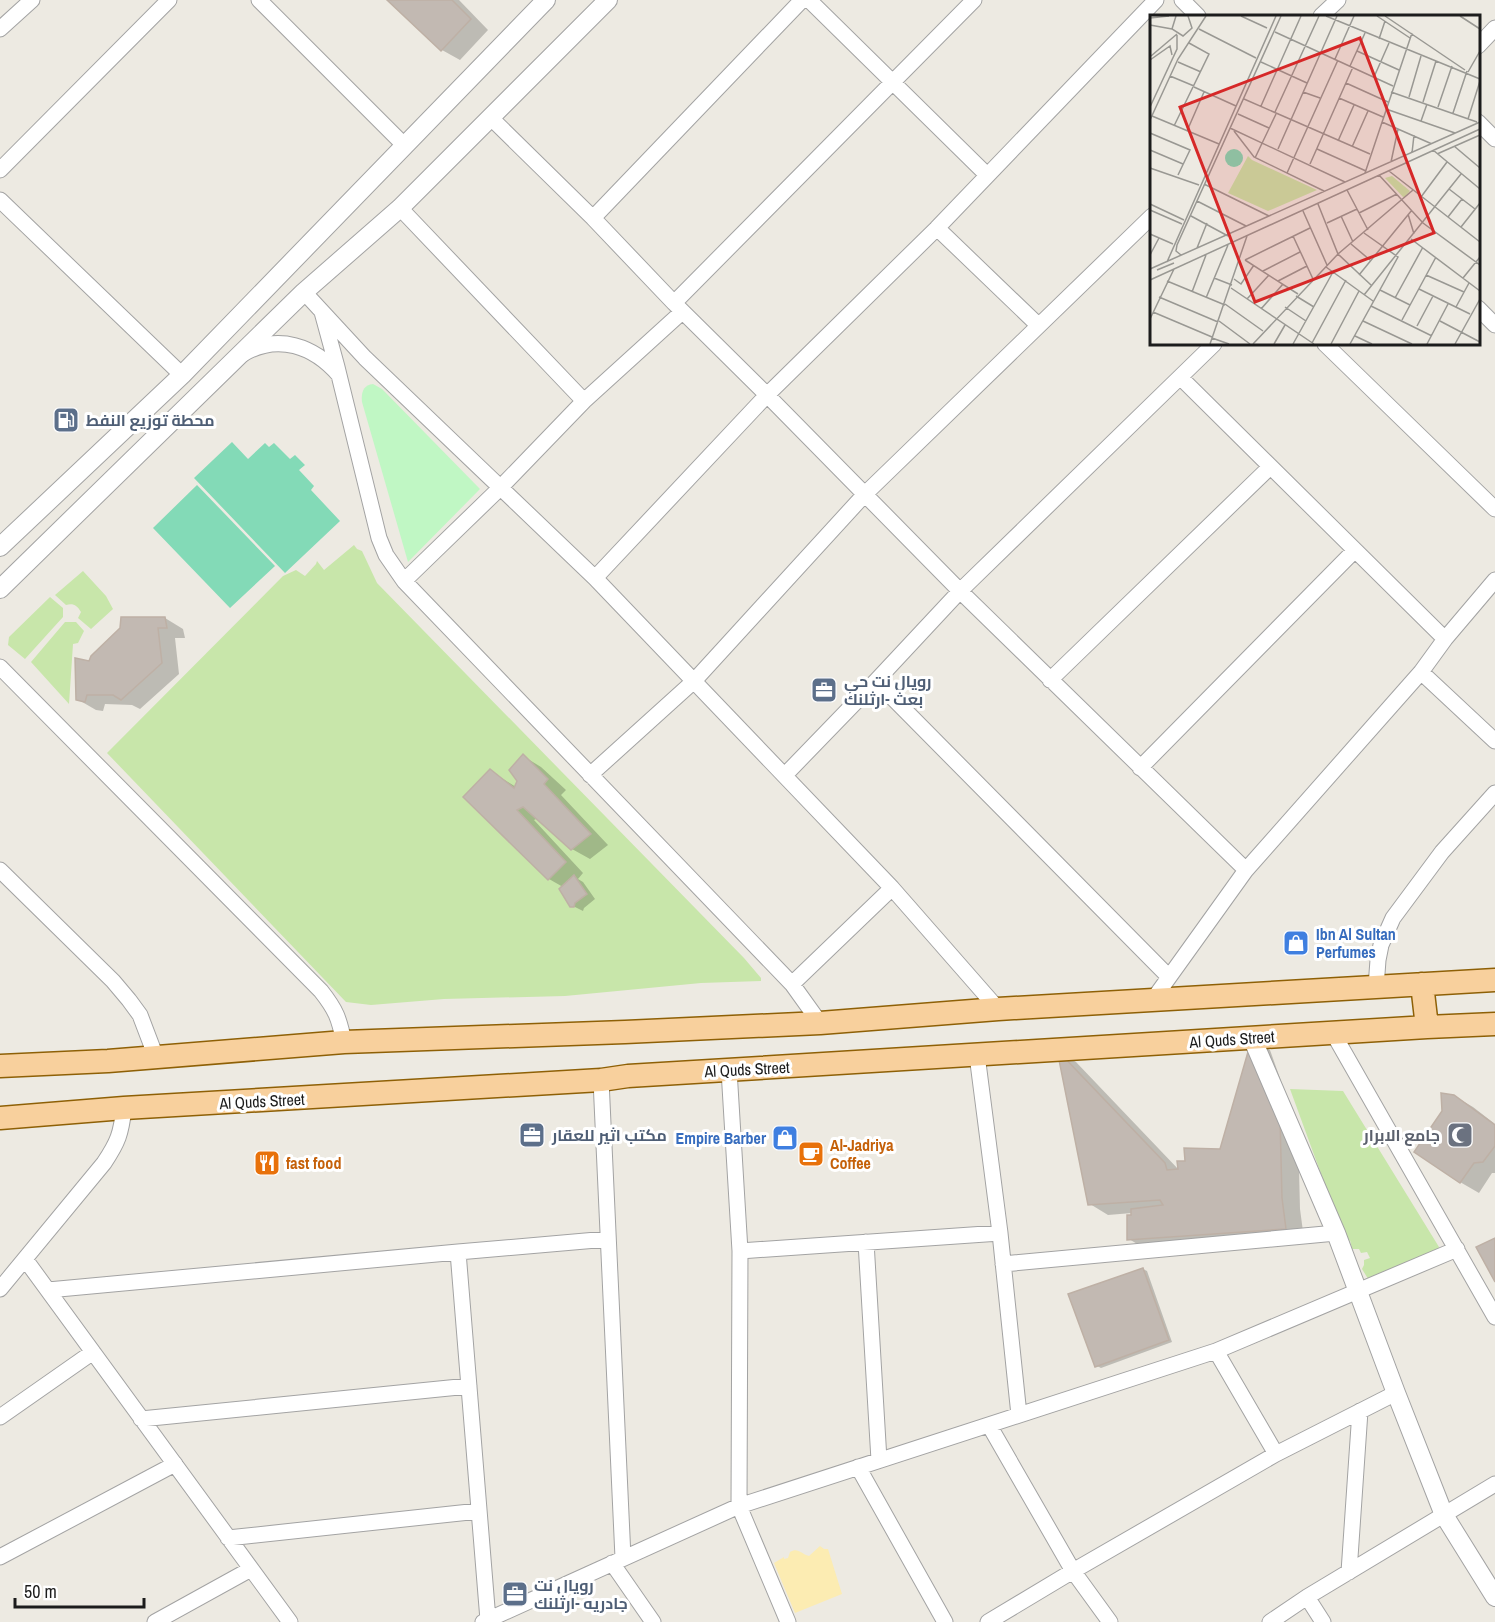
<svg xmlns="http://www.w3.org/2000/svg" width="1495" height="1622" font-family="'Archivo Narrow',Cairo,sans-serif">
  <rect width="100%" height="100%" fill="#edeae2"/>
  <!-- grass -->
  <path fill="#c8e6aa" d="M354 545 357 549 362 551 377 583 744 958 761 978V981L701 983 565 996 444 999 371 1005 346 1002 107 753 283 576 296 570 305 576 316 564 317 561 324 570Z
    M83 571 106 596 113 609 91 629 78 618 81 612C77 605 73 603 66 605L55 595Z
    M50 597 63 608V617L25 659 8 645 9 637Z
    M65 622H76L84 631 78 643 73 644 69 704 31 662Z
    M1290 1089 1343 1091 1439 1247 1438 1250 1370 1282 1362 1269 1364 1265V1260L1370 1258 1367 1252 1361 1253 1359 1249H1352L1350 1240 1347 1245Z"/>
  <!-- sand -->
  <path fill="#fcecb2" d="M820 1546 824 1549H828L842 1594 795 1613 774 1563 784 1557V1559L788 1558 790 1552C798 1547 801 1554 809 1556Z"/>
  <!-- park -->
  <path fill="#c0f7c4" d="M373 384 382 389 480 489 408 562 362 402C361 393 363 385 373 384Z"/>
  <!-- pitch -->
  <path fill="#83dab7" d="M232 442 248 459 265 443 269 447 274 443 290 459 295 455 305 465 299 470 314 486 311 490 340 521 285 573 194 478Z
    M197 485 275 566 230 608 153 528Z"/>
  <!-- shadow -->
  <path fill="#0003" d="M390 0H459L488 30 460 60 442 50Z
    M165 618 183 629 185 638H175L179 674 140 709 132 705 105 704 103 711 96 710 77 699 90 662Z
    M523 756 541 767 566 790 561 795 608 845 590 859 572 849 538 818 534 820 583 873 578 879 583 882 595 899 584 908 583 911 571 905 563 887 549 879 465 797 490 771 516 787Z
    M1253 1040 1270 1050 1298 1129 1300 1209 1304 1239 1147 1250 1129 1239 1132 1213 1108 1215 1090 1204 1059 1053 1076 1062 1180 1171 1221 1151Z
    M1454 1096 1473 1107 1495 1124V1173H1492L1479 1193 1460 1182Z
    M1143 1269 1147 1271 1172 1342 1101 1368 1097 1366Z"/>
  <!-- building -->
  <path fill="#c2b9b2" stroke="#beb0a5" stroke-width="1.5" d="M387 0H452L471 19 441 51Z
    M121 617H165L167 628H158L162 663 121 700 113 695H87L85 702 76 700 75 658 89 661 91 656 120 628Z
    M523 754 548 779 544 784 591 834 571 850 523 807 517 810 566 862 548 880 463 797 490 769 514 788 517 781 509 770Z
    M574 875 587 894 575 903 574 907H570L559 889Z
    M1252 1038 1280 1118 1282 1198 1286 1229 1127 1240V1215H1131V1209L1163 1205 1160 1200 1088 1205 1057 1050 1165 1163 1167 1170 1178 1169 1177 1161H1185L1184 1148 1220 1149Z
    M1441 1093 1454 1095 1495 1125V1146L1483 1162 1474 1163 1460 1183 1414 1152 1442 1111Z
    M1495 1238V1282L1476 1247Z
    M1143 1268 1169 1340 1095 1367 1068 1294Z"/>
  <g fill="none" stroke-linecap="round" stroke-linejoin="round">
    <!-- minor casing -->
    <g stroke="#a3a3a3" stroke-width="17">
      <path id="minor" d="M259 0 405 146
        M809 0 987 175
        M1182 0 1198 16
        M1321 16 1338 0
        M0 29 32 0
        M1478 46 1495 28
        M490 117 593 218 674 303 767 395 960 591 1246 870
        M1478 122 1495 139
        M0 170 169 0
        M0 200 182 375
        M400 208 584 401
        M593 218 802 0
        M937 228 1038 325
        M304 292 365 358 595 578 892 888 998 1009
        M674 303 974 0
        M1478 308 1495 325
        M322 312 337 367 379 538 386 555 404 581 792 984 820 1023
        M1325 344 1495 509
        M243 354C278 333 314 346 339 375
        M1180 377 1445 639
        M595 578 767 395 937 228 1156 0
        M404 581 500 488 584 401 682 312
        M0 667 321 991C336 1010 339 1018 344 1042
        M1421 672 1495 741
        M1050 680 1270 467
        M876 681 1169 977
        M1140 768 1355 550
        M590 775 694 681 865 494 1152 216
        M785 775 876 681 960 591 1214 344
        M0 870 113 981 129 1000 140 1015 156 1057
        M792 984 892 888
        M1376 987 1378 960 1381 945 1393 918 1442 852 1495 793
        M1152 1001 1246 870 1421 672 1445 639 1495 580
        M1333 1033 1495 1317
        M977 1055 1000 1233 1019 1415
        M729 1070 740 1251 739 1506 788 1622
        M601 1080 623 1558
        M866 1242 879 1460
        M740 1251 1000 1233
        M458 1252 488 1620
        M25 1259 290 1622
        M1003 1264 1336 1233
        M0 1289 104 1163C118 1142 121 1134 124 1108
        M48 1290 458 1252 608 1239
        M1216 1351 1276 1454
        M0 1417 93 1352
        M141 1419 469 1386
        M989 1425 1073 1571 1110 1622
        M858 1467 945 1622
        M228 1538 479 1511
        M0 1557 175 1464
        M612 1563 653 1622
        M1349 1572 1360 1411
        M1307 1597 1323 1622
        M155 1622 251 1569
        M483 1622 739 1506 1216 1351 1457 1249
        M988 1622 1073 1571 1276 1454 1396 1393
        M1270 1622 1307 1597 1495 1484"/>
    </g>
    <!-- tertiary casing -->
    <g stroke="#a3a3a3" stroke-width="20">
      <path id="tertiary" d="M0 547 182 375 546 0
        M0 589 304 292 400 208 608 0
        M1252 1038 1336 1233 1396 1393 1444 1515 1495 1597"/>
    </g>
    <!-- primary casing -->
    <g stroke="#8e6006" stroke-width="25">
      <path id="primary" d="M1422 984 1427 1027
        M0 1066 108 1061 344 1042 625 1032 820 1023 998 1009 1495 980
        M0 1118 124 1108 601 1080 628 1076 1427 1027 1495 1024"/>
    </g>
    <!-- minor -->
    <use href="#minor" stroke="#fff" stroke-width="15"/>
    <!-- tertiary -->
    <use href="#tertiary" stroke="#fff" stroke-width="18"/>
    <!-- primary -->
    <use href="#primary" stroke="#f8d09d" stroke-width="22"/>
  </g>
  <!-- icons -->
  <defs>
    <g id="fuel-square" transform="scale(1.35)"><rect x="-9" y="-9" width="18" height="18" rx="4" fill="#5c6f8a" stroke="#fff"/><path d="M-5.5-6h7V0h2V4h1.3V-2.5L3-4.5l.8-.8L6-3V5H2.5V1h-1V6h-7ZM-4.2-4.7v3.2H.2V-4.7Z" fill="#fff"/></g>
    <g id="office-square" transform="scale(1.35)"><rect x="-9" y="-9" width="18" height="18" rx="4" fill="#5c6f8a" stroke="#fff"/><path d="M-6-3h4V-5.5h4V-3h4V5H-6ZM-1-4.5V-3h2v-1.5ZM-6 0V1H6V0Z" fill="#fff"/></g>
    <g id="shop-square" transform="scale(1.35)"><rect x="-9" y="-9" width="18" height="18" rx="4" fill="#3f7fe0" stroke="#fff"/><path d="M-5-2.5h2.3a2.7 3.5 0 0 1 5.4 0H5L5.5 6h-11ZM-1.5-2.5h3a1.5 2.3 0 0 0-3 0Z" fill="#fff"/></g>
    <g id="mosque-square" transform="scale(1.35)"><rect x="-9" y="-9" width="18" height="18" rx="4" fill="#6b7280" stroke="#fff"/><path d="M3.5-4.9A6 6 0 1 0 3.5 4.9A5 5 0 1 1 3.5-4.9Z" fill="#fff"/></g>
    <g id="cafe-square" transform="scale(1.35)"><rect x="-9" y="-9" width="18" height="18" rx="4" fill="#e8710a" stroke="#fff"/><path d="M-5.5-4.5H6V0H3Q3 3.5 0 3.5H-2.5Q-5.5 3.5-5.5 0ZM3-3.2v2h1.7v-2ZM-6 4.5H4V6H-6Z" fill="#fff"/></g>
    <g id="restaurant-square" transform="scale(1.35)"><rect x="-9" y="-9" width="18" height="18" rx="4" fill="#e8710a" stroke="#fff"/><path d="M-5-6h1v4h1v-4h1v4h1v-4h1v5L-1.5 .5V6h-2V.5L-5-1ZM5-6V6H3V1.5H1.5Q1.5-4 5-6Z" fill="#fff"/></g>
  </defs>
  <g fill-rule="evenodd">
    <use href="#fuel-square" x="66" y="420"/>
    <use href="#office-square" x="824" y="690"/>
    <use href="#shop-square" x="1296" y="943"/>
    <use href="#office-square" x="532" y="1135"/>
    <use href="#mosque-square" x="1460" y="1135"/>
    <use href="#shop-square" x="785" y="1138"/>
    <use href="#cafe-square" x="811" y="1154"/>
    <use href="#restaurant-square" x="267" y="1163"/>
    <use href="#office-square" x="515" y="1594"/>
  </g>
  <g text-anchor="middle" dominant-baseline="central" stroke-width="6" stroke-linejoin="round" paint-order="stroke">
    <!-- service labels -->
    <g font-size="16" font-weight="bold" fill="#4e5e75" stroke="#fff" text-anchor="start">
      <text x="86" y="420">محطة توزيع النفط</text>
      <text x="844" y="681">رويال نت حي<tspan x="844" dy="18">بعث -ارثلنك</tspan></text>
      <text x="552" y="1135">مكتب اثير للعقار</text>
      <text x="534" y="1585">رويال نت<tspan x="534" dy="18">جادريه -ارثلنك</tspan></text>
    </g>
    <!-- shop labels -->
    <g font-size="16" font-weight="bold" fill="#366cbe" stroke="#fff" text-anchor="start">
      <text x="1316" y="934">Ibn Al Sultan<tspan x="1316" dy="18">Perfumes</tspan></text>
      <text x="766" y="1138" text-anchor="end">Empire Barber</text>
    </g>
    <!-- street labels -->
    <g font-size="16" fill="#1c1c1c" stroke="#fff">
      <text transform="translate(1232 1039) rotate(-4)">Al Quds Street</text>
      <text transform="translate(747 1069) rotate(-3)">Al Quds Street</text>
      <text transform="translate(262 1101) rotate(-3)">Al Quds Street</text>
    </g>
    <!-- worship labels -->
    <g font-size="16" font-weight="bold" fill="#5b616d" stroke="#fff" text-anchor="end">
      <text x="1440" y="1135">جامع الابرار</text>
    </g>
    <!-- food labels -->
    <g font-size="16" font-weight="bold" fill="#c56008" stroke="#fff" text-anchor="start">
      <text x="830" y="1145">Al-Jadriya<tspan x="830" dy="18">Coffee</tspan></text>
      <text x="286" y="1163">fast food</text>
    </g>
  </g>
  <!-- overview -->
  <g transform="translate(1150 15)">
    <rect width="330" height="330" fill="#edeae2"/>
    <path d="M98 141 102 145 167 175 118 196 78 178ZM242 161 260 176 254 183 235 163Z" fill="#c8e6aa"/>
    <path d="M75 143a9 9 0 1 1 18 0a9 9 0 1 1-18 0Z" fill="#83dab7"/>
    <path fill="none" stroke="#999893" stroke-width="1.5" d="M26 1 22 14 33 21 42 13 38 1M91 1 117 13M176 1 330 64M227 1 260 23M235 1 315 55M310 1 330 14M0 3 19 1M0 10 22 14M49 14 106 43M125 17 243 71M229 24 235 6M207 36 249 55M1 41 27 19M185 44 204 1M0 45 20 31 22 40M28 47 51 57M111 47 157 68M200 51 215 18M318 57 330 36M20 61 44 71M224 62 239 28M196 68 238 87M44 72 86 91M153 77 170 83M241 77 327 107M259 82 271 41M189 83 233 102M94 84 220 139M273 87 286 46M111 91 151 1M0 92 27 34V20M288 92 302 51M236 94 305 118M125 97 169 1M303 98 317 56M88 99 119 113M2 101 69 129M318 104 330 66M0 105 28 44 56 1M271 106 277 89M232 107 282 129M24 111 59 39 39 28M80 113 195 167M37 116 54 77M84 116 104 142 174 176M0 118 40 135 28 160M188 126 204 90M304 131 330 153M202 132 218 96M128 134 187 1M167 134 216 156M0 135 33 149M283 135 330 174M262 138 264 120M287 139 330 120M105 143 126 99M241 147 248 114M160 149 203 52M0 153 49 170M239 156 330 227M137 158 188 45M215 158 262 18M229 160 273 208 330 250M54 169 119 201M299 174 325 194M197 175 218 215M271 182 297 147M47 186 96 211M0 189 34 205M168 189 188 239 221 270M0 195 32 209M153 196 177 250M209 198 247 179M258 199 264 219M41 201 78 221M191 201 203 227M298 202 312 184M177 208 207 194M311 212 330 188M0 219 23 229M143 221 163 264M261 224 330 276M201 229 220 245M47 233 57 208M0 240 9 223M31 240 26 236 27 230 131 1M95 245 160 213M95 245 148 279M17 247 126 1M176 252 223 286M0 254 330 107M7 255 24 248M113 256 150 237M209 260 262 195M276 260 314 277M64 263 82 270M313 263 330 242M84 264 91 269 104 250M0 265 330 114M17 266 75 290M128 266 157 251M81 273 164 329M269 274 320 299M230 275 260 290M42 277 56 240M214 280 311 159M146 281 164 292M9 282 68 307M56 283 78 230M245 283 273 232M97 284 119 260M75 289 113 316M221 291 282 321M135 292 156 306M306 292 319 268M111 294 133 269M3 297 62 322M0 304 24 254M252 305 286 242M69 306 100 329M213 306 262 329M290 306 330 327M267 311 283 281M205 321 222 329M62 323 79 329M162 328 196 265M60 329 97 221M103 329 188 239 263 175M124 329 135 310M143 329 183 257M181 329 209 276M200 329 248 242 214 218M277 329 298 289M305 329 330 284"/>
    <path fill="#d62828" fill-opacity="0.15" stroke="#d62828" stroke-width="3" d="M210 23 284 218 105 287 30 92Z"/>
    <rect width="330" height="330" fill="none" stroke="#1c1c1c" stroke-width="3"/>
  </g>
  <!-- scale -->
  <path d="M15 1598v9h129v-9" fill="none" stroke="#1c1c1c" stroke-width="3"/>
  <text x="24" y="1598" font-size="18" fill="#1c1c1c" stroke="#ffffff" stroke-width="4.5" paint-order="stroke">50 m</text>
</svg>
